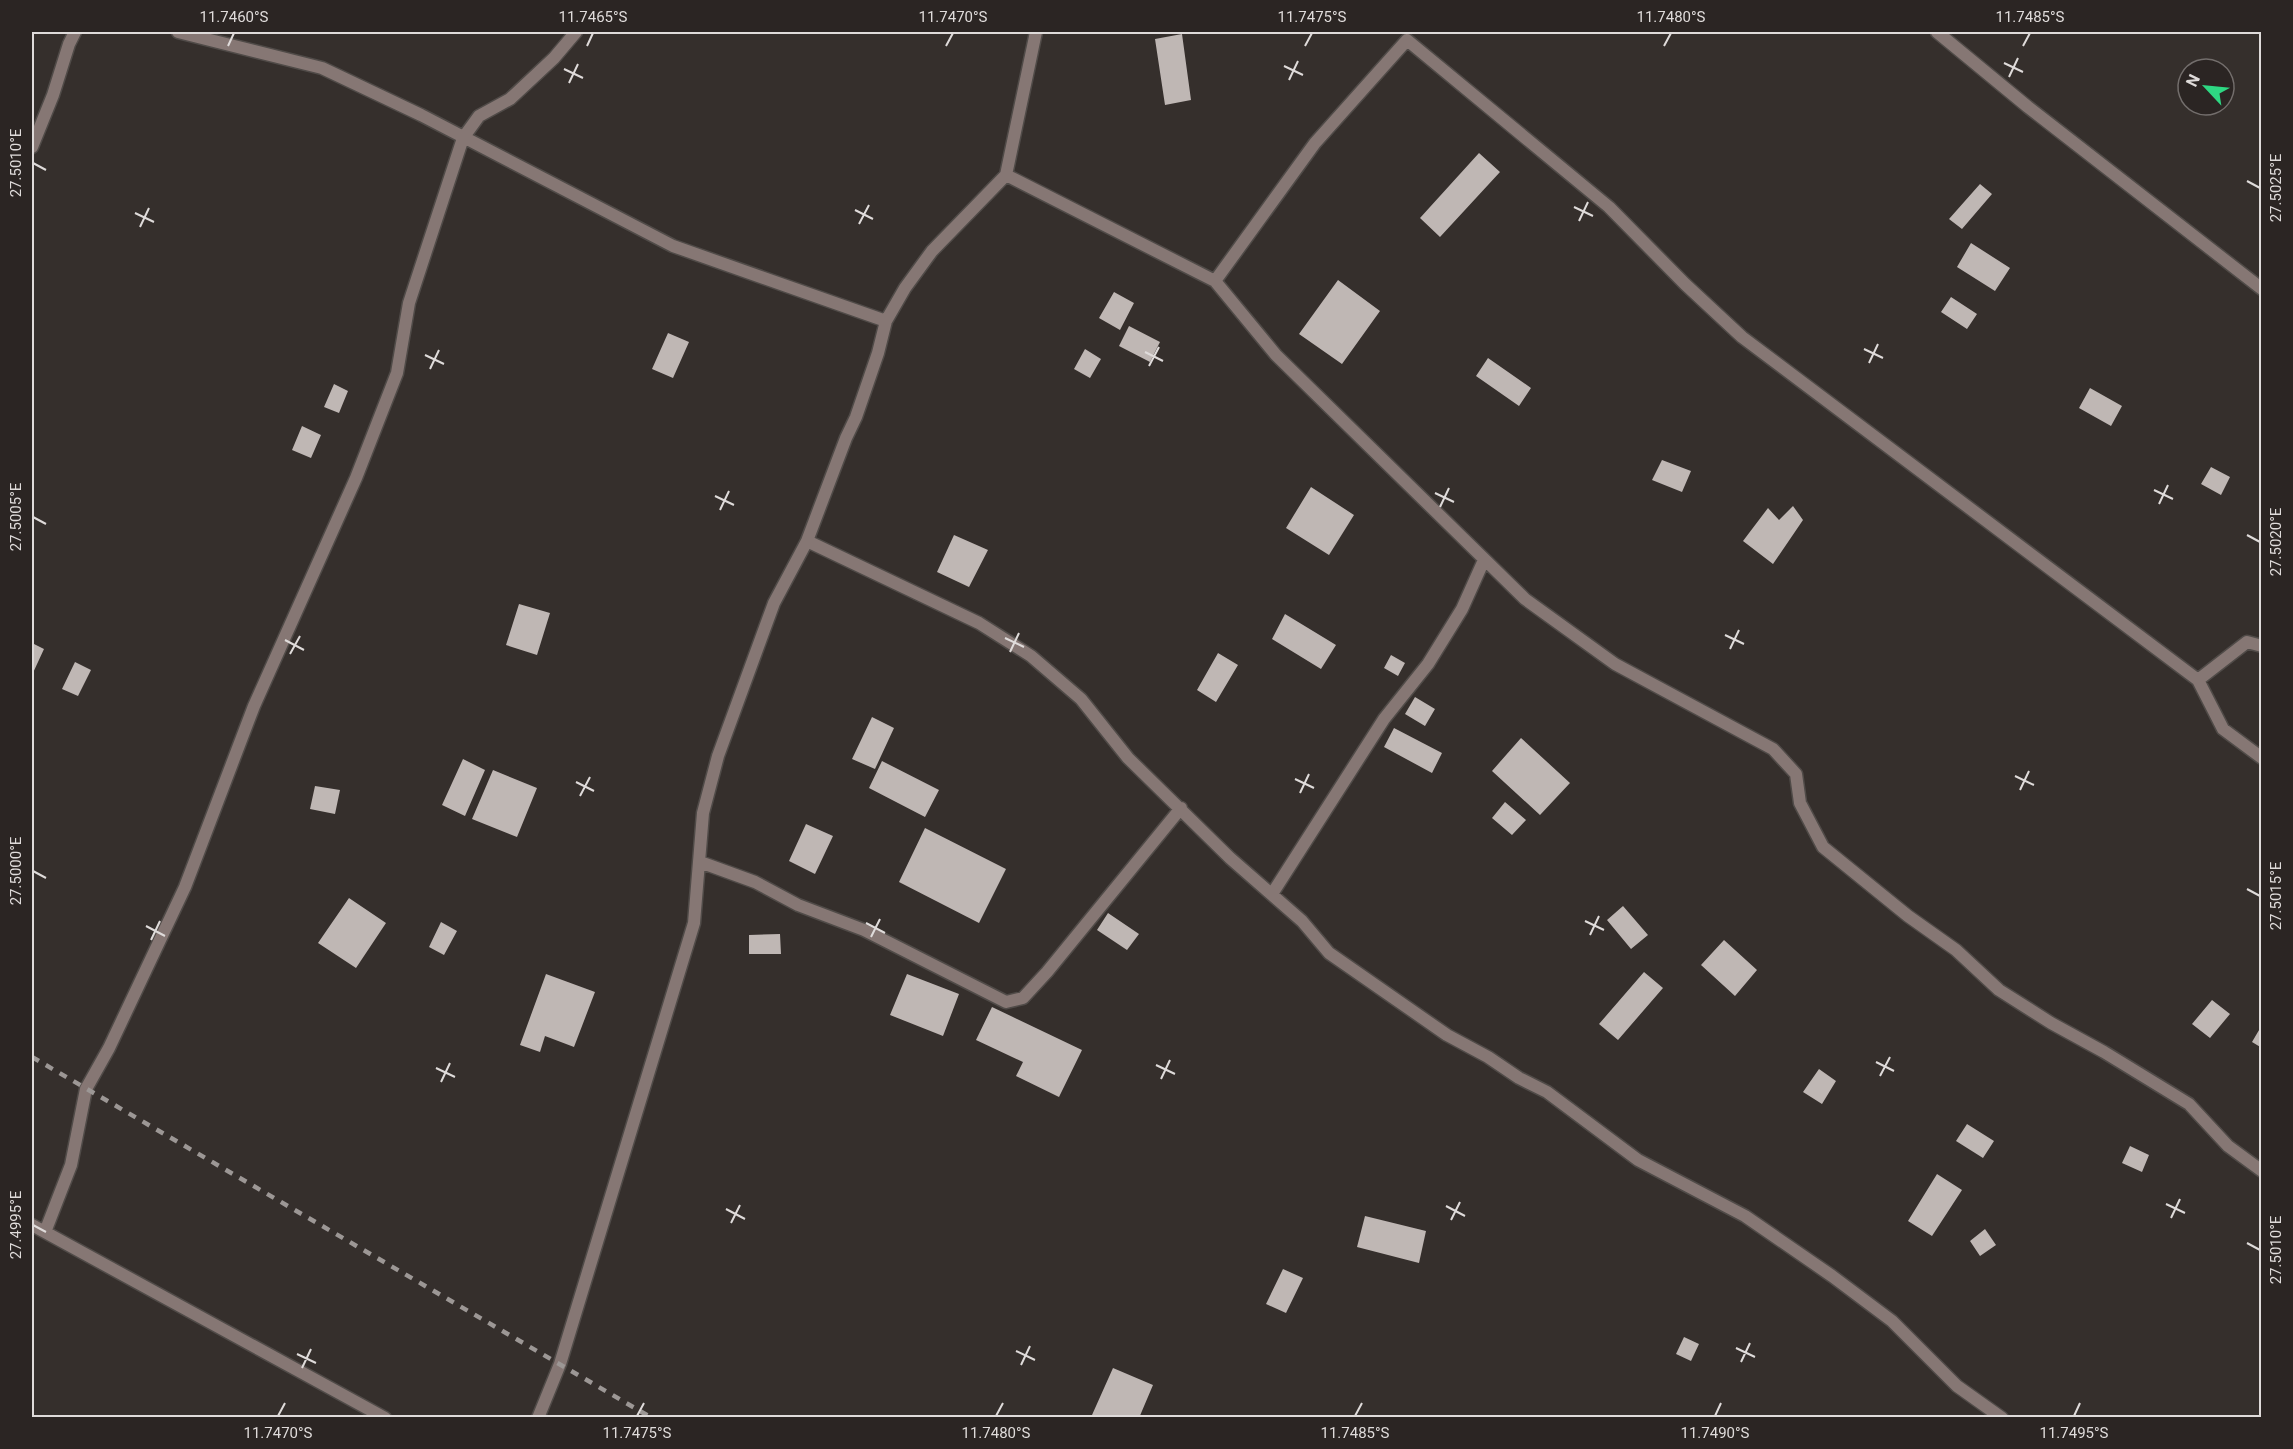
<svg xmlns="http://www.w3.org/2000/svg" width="2293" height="1449" font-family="Roboto,sans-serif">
  <rect width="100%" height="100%" fill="#352f2c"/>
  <!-- building -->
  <path fill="#bfb7b4" d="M1182 34 1191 100 1165 105 1155 39Z
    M1479 153 1500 172 1440 237 1420 218Z
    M1980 184 1992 194 1962 229 1949 219Z
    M1971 243 2010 268 1995 291 1957 267Z
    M1338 280 1380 311 1342 364 1299 334Z
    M1114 292 1134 303 1120 330 1099 318Z
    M1951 297 1977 314 1967 329 1941 312Z
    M1129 326 1160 342 1150 362 1119 346Z
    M668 333 689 342 673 378 652 369Z
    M1085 349 1101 359 1090 378 1074 369Z
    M1488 358 1531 388 1519 406 1476 376Z
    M334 384 348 391 339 413 324 407Z
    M2090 388 2122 406 2111 426 2079 408Z
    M302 426 321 435 311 458 292 450Z
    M1662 460 1691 471 1682 492 1652 480Z
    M2211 467 2230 477 2221 495 2201 484Z
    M1311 487 1354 515 1329 555 1286 528Z
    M1793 506 1803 520 1773 564 1743 541 1768 508 1779 520Z
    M954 535 988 550 969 587 937 572Z
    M519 604 550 613 537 655 506 645Z
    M1285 614 1336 645 1321 669 1272 639Z
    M32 643 44 649 32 675Z
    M1218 653 1238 665 1216 702 1197 690Z
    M1391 655 1405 663 1398 676 1384 668Z
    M75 662 91 670 78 696 62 689Z
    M1415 697 1435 709 1425 726 1405 714Z
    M872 717 894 728 875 769 852 759Z
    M1394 728 1442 753 1432 773 1384 747Z
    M1521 738 1570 783 1540 815 1492 771Z
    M463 759 485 770 465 816 442 805Z
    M882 761 939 790 925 817 869 788Z
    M493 770 537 788 517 837 472 819Z
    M315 786 340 790 335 814 310 809Z
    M1505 802 1526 820 1512 835 1492 818Z
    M806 824 833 836 815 874 789 861Z
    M925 828 1006 869 979 923 899 882Z
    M349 898 386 923 356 968 318 943Z
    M1623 906 1648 935 1631 949 1607 920Z
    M1108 913 1139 934 1127 950 1097 930Z
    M441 922 457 931 444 955 429 947Z
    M780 934 781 954H749V935Z
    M1724 940 1757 970 1735 996 1701 965Z
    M1644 972 1663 988 1618 1040 1599 1024Z
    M546 974 595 992 574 1047 545 1036 540 1052 520 1045Z
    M907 974 959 994 943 1036 890 1015Z
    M2212 1000 2230 1014 2210 1038 2192 1024Z
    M992 1007 1082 1050 1059 1097 1016 1076 1023 1062 976 1040Z
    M2262 1025V1048L2252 1042Z
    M1819 1069 1836 1081 1822 1104 1803 1092Z
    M1967 1124 1994 1141 1983 1158 1956 1141Z
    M2130 1146 2149 1155 2142 1172 2122 1163Z
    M1937 1174 1962 1190 1932 1236 1908 1221Z
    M1365 1216 1426 1231 1419 1263 1357 1247Z
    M1985 1229 1996 1245 1980 1256 1970 1241Z
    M1283 1269 1303 1278 1286 1313 1266 1304Z
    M1684 1337 1699 1344 1691 1361 1676 1354Z
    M1113 1368 1153 1385 1139 1418H1098L1092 1415Z"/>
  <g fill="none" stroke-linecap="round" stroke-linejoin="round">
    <!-- street casing -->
    <g stroke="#504b48" stroke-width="15">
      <path id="street" d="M178 32 322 68 421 115 673 246 886 321 905 288 932 251 1006 175 1215 281 1315 143 1407 40 1609 207 1685 284 1742 337 2198 680 2247 642 2262 646
        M1937 32 2028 107 2262 289
        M32 147 53 95 69 44 75 32
        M1006 175 1036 32
        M1215 281 1276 355 1525 599 1615 664 1773 749 1796 774 1800 803 1823 847 1908 916 1956 950 1999 990 2051 1023 2104 1052 2189 1104 2228 1146 2262 1171
        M807 541 979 623 1031 656 1081 699 1128 758 1230 858 1302 921 1329 953 1447 1035 1488 1057 1519 1078 1547 1092 1638 1160 1745 1216 1832 1276 1892 1321 1957 1386 2002 1418
        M2198 680 2223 729 2262 758
        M700 862 755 882 798 905 864 930 1006 1002 1023 998 1047 972 1181 808
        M1272 894 1384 719 1428 664 1462 609 1484 560
        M32 1225 385 1418
        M45 1232 71 1165 86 1089 109 1048 185 887 254 706 356 478 397 373 409 303 463 138 479 116 510 99 554 58 576 32
        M538 1418 560 1364 694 923 703 813 718 756 774 603 807 541 846 438 856 417 878 353 886 321"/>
    </g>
    <!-- street -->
    <use href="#street" stroke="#867774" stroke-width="12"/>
    <!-- rail -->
    <path stroke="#9c9795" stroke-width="4.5" stroke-dasharray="8 8" stroke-linecap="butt" d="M32 1057 652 1418"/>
  </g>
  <!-- ticks -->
  <path fill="none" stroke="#dfdbda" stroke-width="2" d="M228 46 234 33M587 46 593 33M946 46 953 33M1305 46 1312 33M1664 46 1671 33M2023 46 2030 33M2004 63 2023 72M1284 66 1303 75M564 69 583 78M2009 77 2018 58M1289 80 1298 61M569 83 578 64M33 163 46 170M2247 181 2260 188M1574 207 1593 216M855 210 873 219M135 213 154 222M1579 221 1588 202M859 224 869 205M140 227 149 208M1864 349 1883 358M1145 352 1163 361M425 355 444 364M1869 363 1878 344M1149 366 1159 347M430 369 439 350M2154 490 2173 499M1435 493 1454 502M715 496 734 505M2159 504 2168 485M1440 507 1449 488M720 510 729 491M33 517 46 524M2247 535 2260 542M1725 635 1744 644M1005 638 1024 647M285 640 304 650M1730 649 1739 630M1010 652 1019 633M290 654 300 636M2015 776 2034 785M1295 779 1314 788M576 782 594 791M2020 790 2029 771M1300 793 1309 774M580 796 590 777M33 871 46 878M2247 889 2260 896M1585 921 1604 930M866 923 885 933M146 926 165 936M1590 935 1599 916M871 937 880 919M151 940 160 921M1876 1062 1894 1071M1156 1065 1175 1074M436 1068 455 1077M1880 1076 1890 1057M1161 1079 1170 1060M441 1082 450 1063M2166 1204 2185 1213M1446 1206 1465 1216M726 1209 745 1219M2171 1218 2180 1199M1451 1220 1460 1202M731 1223 740 1205M33 1225 46 1232M2247 1243 2260 1250M1736 1348 1755 1357M1016 1351 1035 1360M297 1354 316 1363M1741 1362 1750 1343M1021 1365 1030 1346M302 1368 311 1349M278 1416 285 1403M637 1416 644 1403M996 1416 1003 1403M1355 1416 1362 1403M1715 1416 1721 1403M2074 1416 2080 1403"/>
  <!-- border -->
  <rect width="2293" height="1449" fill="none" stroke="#2b2523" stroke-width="66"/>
  <!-- north arrow -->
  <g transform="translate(2206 87) rotate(296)"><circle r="28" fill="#2b2523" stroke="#736e6c" stroke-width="1.5"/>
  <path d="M0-4.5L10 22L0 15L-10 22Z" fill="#2ed883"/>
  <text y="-9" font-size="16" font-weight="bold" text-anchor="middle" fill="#dfdbda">N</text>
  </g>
  <rect x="33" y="33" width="2227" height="1383" fill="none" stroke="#dfdbda" stroke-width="2"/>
  <g font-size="15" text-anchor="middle" fill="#dfdbda">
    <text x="234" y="22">11.7460°S</text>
    <text x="593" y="22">11.7465°S</text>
    <text x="953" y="22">11.7470°S</text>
    <text x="1312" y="22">11.7475°S</text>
    <text x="1671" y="22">11.7480°S</text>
    <text x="2030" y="22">11.7485°S</text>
    <text transform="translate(16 163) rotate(-90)" y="5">27.5010°E</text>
    <text transform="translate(2276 188) rotate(-90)" y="5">27.5025°E</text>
    <text transform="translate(16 517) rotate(-90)" y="5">27.5005°E</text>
    <text transform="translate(2276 542) rotate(-90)" y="5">27.5020°E</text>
    <text transform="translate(16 871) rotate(-90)" y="5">27.5000°E</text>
    <text transform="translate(2276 896) rotate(-90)" y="5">27.5015°E</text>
    <text transform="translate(16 1225) rotate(-90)" y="5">27.4995°E</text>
    <text transform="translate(2276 1250) rotate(-90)" y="5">27.5010°E</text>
    <text x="278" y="1438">11.7470°S</text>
    <text x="637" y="1438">11.7475°S</text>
    <text x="996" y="1438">11.7480°S</text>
    <text x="1355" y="1438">11.7485°S</text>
    <text x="1715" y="1438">11.7490°S</text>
    <text x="2074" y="1438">11.7495°S</text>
  </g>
</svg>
